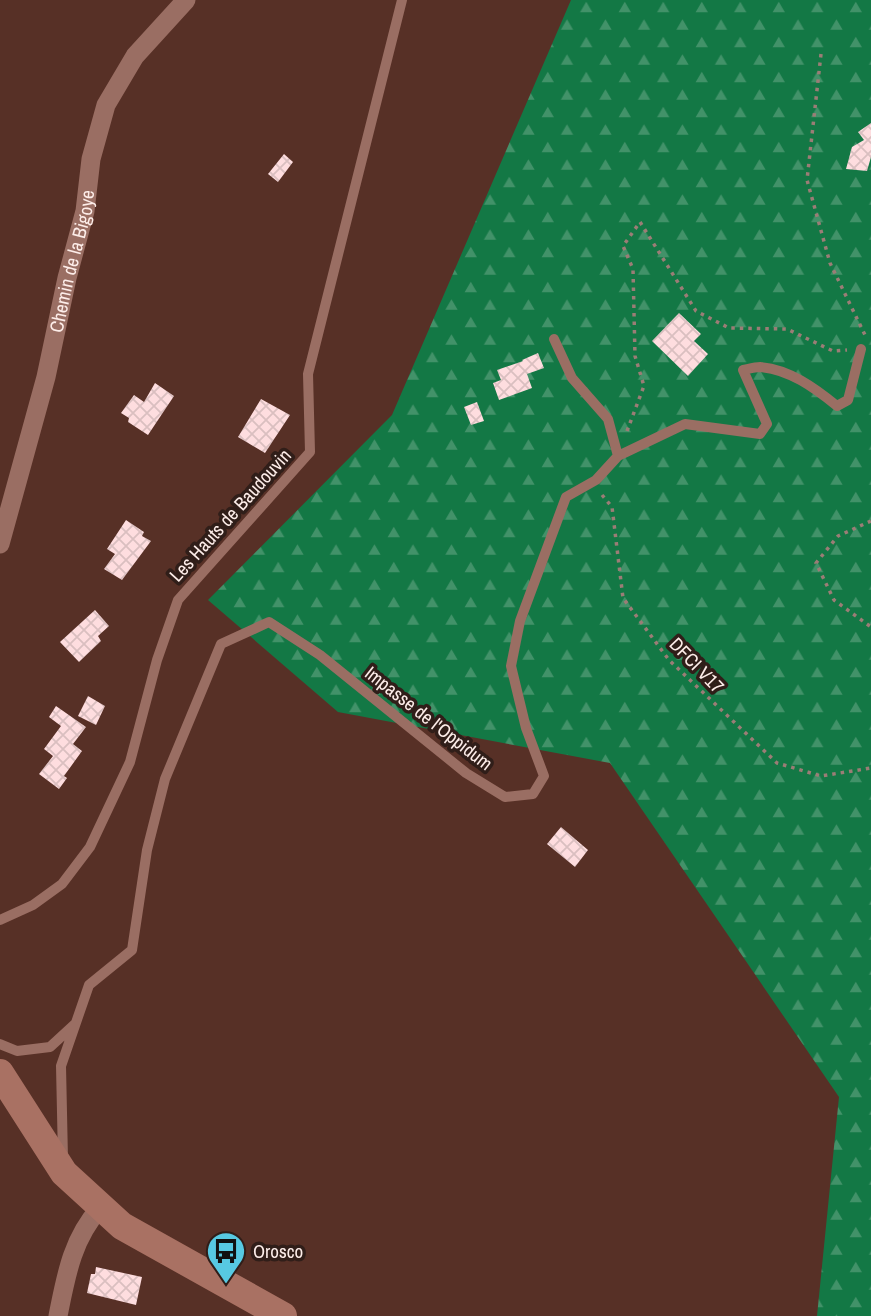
<svg xmlns="http://www.w3.org/2000/svg" width="871" height="1316" font-family="'Archivo Narrow',sans-serif">
  <defs>
    <pattern id="forest-firs" width="22" height="20" patternUnits="userSpaceOnUse" patternTransform="scale(1.75)"><rect width="22" height="20" fill="#137845"/><path d="M5 1l3.5 6h-7zM16 11l3.5 6h-7z" fill="#429269"/></pattern>
    <pattern id="building-cross-hatch" width="8" height="8" patternUnits="userSpaceOnUse" patternTransform="scale(1.75)"><rect width="8" height="8" fill="#fedddf"/><path d="M0 0l8 8M0 8l8-8" fill="none" stroke="#dabfc0"/></pattern>
  </defs>
  <rect width="100%" height="100%" fill="#573026"/>
  <!-- forest -->
  <path fill="url(#forest-firs)" d="M571 0H871V1316H817L839 1097 610 763 338 712 208 600 392 415Z"/>
  <!-- building -->
  <path fill="url(#building-cross-hatch)" d="M871 123V157L867 171 846 169 852 147 864 140 858 132Z
    M284 154 293 162 278 182 268 174Z
    M679 313 701 334 694 341 708 354 688 376 652 341Z
    M538 353 544 368 527 374 532 388 499 400 493 383 501 380 497 370 523 361 522 360Z
    M155 383 174 396 148 435 128 422 129 418 121 413 134 395 144 402Z
    M261 399 290 415 265 453 238 437Z
    M477 402 484 421 471 425 464 407Z
    M126 520 144 532 142 536 151 541 122 580 104 569 115 554 107 549Z
    M95 610 109 626 98 636 101 641 79 662 60 642Z
    M88 696 105 706 96 725 78 716Z
    M56 706 86 727 73 744 82 751 64 776 67 778 59 789 39 774 53 756 44 749 61 726 49 717Z
    M561 827 588 850 575 867 547 844Z
    M96 1267 142 1277 136 1305 87 1293 91 1274H95Z"/>
  <g fill="none" stroke-linecap="round" stroke-linejoin="round">
    <!-- path -->
    <path stroke="#9b7d76" stroke-width="3.5" stroke-dasharray="3.5 5" stroke-linecap="butt" d="M821 54 807 180 830 263 865 335
      M627 431 644 386 635 356 633 269 623 246 640 222 696 311 729 328 787 329 833 351 847 350
      M602 495 612 507 623 598 669 660 777 763 821 776 871 768
      M871 521 838 536 816 563 834 600 871 627"/>
    <!-- lane -->
    <path stroke="#9a6e63" stroke-width="10" d="M618 456 685 424 760 434 767 424 743 370C748 369 755 367 760 367 789 369 815 388 837 406L848 400 861 349
      M0 920 33 905 62 884 90 847 130 762 157 660 178 600 310 452 308 374 402 0
      M0 1044 17 1051 50 1047 75 1024
      M63 1159 61 1066 89 985 132 950 147 850 165 779 221 644 269 622 320 655 466 773 505 797 533 794 544 776 526 728 511 666 520 621 566 497 596 480 618 456 608 419 572 378 554 339"/>
    <!-- street -->
    <g stroke="#9a6e63" stroke-width="19">
      <path id="s1" d="M0 544 46 377 67 278 85 211 91 159 106 105 135 56 186 0"/>
      <path d="M58 1316C66 1276 72 1239 100 1208"/>
    </g>
    <!-- secondary -->
    <path stroke="#a97163" stroke-width="28" d="M0 1073 64 1173 122 1226 283 1316"/>
  </g>
  <!-- icons -->
  <defs>
    <g id="bus-pin" transform="scale(2.0125)"><path d="M0 17L-7.5 6A9.5 9.5 0 1 1 7.5 6Z" fill="#57c9e2" stroke="#301e19"/><path d="M-5-6H5V4H4V6H2V4H-2V6H-4V4H-5ZM-3.5-4V0h7V-4ZM-3.5 1.2v1.5H-2V1.2ZM2 1.2v1.5H3.5V1.2Z" fill="#111"/></g>
  </defs>
  <g fill-rule="evenodd">
    <use href="#bus-pin" x="226" y="1251"/>
  </g>
  <g text-anchor="middle" dominant-baseline="central" stroke-width="7" stroke-linejoin="round" paint-order="stroke">
    <!-- street labels -->
    <g font-size="19" fill="#fdede9" stroke="#301e19">
      <text stroke="none"><textPath href="#s1" startOffset="292">Chemin de la Bigoye</textPath></text>
      <text transform="translate(230 515) rotate(-48)">Les Hauts de Baudouvin</text>
      <text transform="translate(697 665) rotate(46)">DFCI V17</text>
      <text transform="translate(429 718) rotate(38)">Impasse de l'Oppidum</text>
    </g>
    <!-- poi labels -->
    <g font-size="19" fill="#fdede9" stroke="#301e19" text-anchor="start">
      <text x="253" y="1251">Orosco</text>
    </g>
  </g>
</svg>
